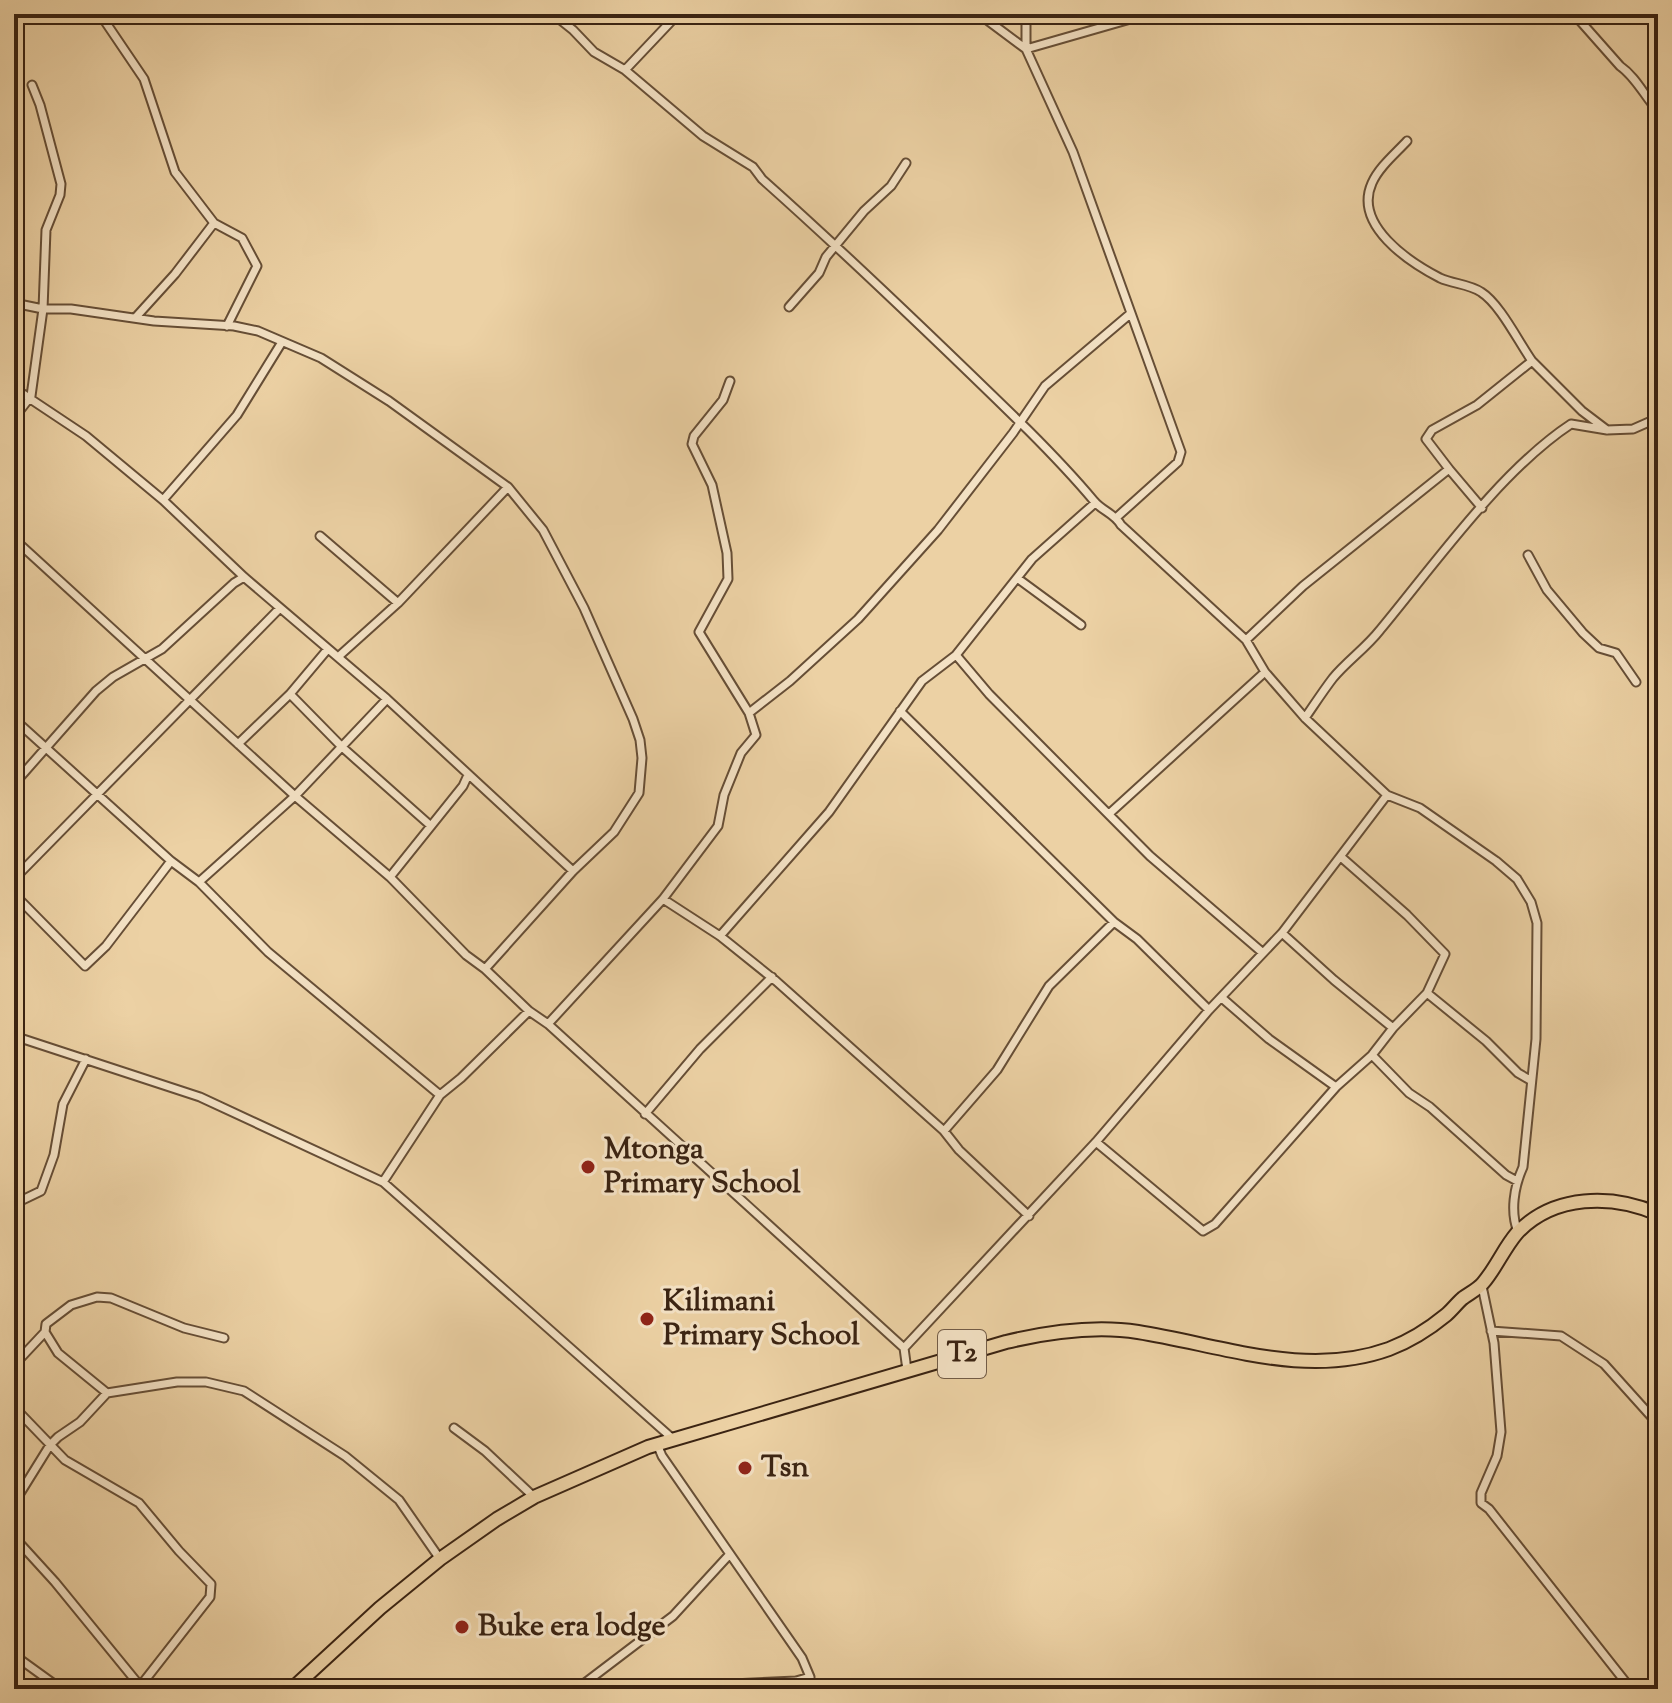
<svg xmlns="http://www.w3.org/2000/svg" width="1672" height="1703" font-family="'Sorts Mill Goudy',serif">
  <rect width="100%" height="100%" fill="#ecd1a4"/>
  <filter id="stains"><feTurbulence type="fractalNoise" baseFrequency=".0025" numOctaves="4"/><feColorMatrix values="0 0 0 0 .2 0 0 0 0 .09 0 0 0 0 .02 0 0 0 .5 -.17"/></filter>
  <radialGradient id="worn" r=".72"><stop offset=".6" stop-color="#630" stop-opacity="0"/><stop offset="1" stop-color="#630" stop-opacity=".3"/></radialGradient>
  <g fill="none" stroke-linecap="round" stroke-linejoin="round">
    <!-- minor casing -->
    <g stroke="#664e36" stroke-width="11">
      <path id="minor" d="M100 14 144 79 175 172 214 223 242 238 257 266 227 326
        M553 14 573 30 594 52 625 70 703 136 753 167 762 179C853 260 941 345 1028 430 1051 453 1073 476 1094 501 1102 511 1114 513 1121 525L1246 640 1265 672 1305 718 1387 795 1420 808 1496 861 1517 879 1531 902 1537 923 1536 1039 1523 1167C1514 1187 1510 1212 1518 1232
        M979 14 1026 49 1148 14
        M1026 14V49L1073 152 1181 452 1178 462 1117 517
        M1574 14 1620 66C1636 77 1645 97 1658 111
        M625 70 678 14
        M1407 141C1396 153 1379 167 1372 183 1353 225 1409 262 1440 278 1453 284 1469 284 1481 292 1500 304 1518 341 1532 361
        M14 303 43 309H71L154 321 234 326 258 331 321 358 389 401 508 487 543 530 584 608 633 719 640 740 642 758 639 793 614 832 573 871 485 969
        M789 307 819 273 826 257 864 211 891 186 906 163
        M136 317 175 274 214 223
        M14 388 86 436 163 500 244 577 387 699 573 871
        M14 418 31 396 43 309 46 230 60 195 61 184 40 105 32 85
        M1449 469 1482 508
        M163 500 237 415 282 342
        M320 536 398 603
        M14 539 295 796 390 877 466 955 485 969 529 1011 548 1024 904 1348 907 1370
        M1528 555 1547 590 1583 633 1599 648 1616 653 1636 682
        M1017 578 1081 625
        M1246 640 1303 586 1449 469 1426 439 1432 430 1477 405 1532 361 1582 411 1607 430
        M956 655 989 694 1150 856 1263 953
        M338 657 398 603 508 487
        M290 694 342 747 431 826
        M900 711 1114 922 1137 939 1209 1010
        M749 713 790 681 858 619 938 530 1013 433 1045 386 1130 314
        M1305 718C1314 705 1323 691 1333 678 1347 661 1366 648 1380 630 1434 565 1501 470 1571 424L1607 430 1633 429 1658 418
        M14 719 171 861 199 882 268 952 440 1095
        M238 744 290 694 327 650
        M14 784 96 691 113 677 162 649 234 583 244 577
        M1110 813 1265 672
        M390 877 463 786 468 775
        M14 879 280 608
        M199 882 295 796 387 699
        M14 894 85 966 106 946 171 861
        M663 899 720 936 776 981 944 1131 959 1150 1029 1216
        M1282 933 1334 980 1393 1028
        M720 936 829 812 922 681 956 655 1032 559 1095 503
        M1427 993 1486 1041 1518 1073 1530 1080
        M1222 998 1269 1039 1336 1087
        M548 1024 663 899 718 826 724 795 741 753 756 735 749 713 699 632 728 579 727 553 712 485 692 444 694 436 723 400 730 381
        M14 1036 200 1097 383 1182 673 1439
        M1372 1055 1409 1093 1430 1107 1506 1175 1517 1181
        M645 1114 700 1049 772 977
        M944 1131 997 1070 1049 986 1114 922
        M1096 1142 1203 1231 1215 1224 1336 1087 1372 1055 1393 1028 1427 993 1445 954 1407 915 1341 857
        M383 1182 440 1095 461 1078 529 1011
        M14 1204 41 1191 54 1155 63 1104 86 1059
        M1482 1286 1494 1343 1501 1432 1497 1456 1481 1493V1503L1489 1509 1631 1689
        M1491 1331 1561 1336 1604 1364 1658 1424
        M45 1332 58 1353 107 1393
        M904 1348 1096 1142 1209 1010 1282 933 1387 795
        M14 1365 45 1332 46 1324 71 1305 97 1297 111 1298 184 1328 224 1338
        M14 1407 65 1460 139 1503 179 1551 211 1584 210 1597 138 1689
        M454 1428 485 1451 534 1497
        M657 1444 662 1456 802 1658 810 1677 796 1681 710 1685 698 1689
        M14 1503 50 1445 58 1437 80 1422 107 1393 177 1382H206L244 1391 345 1456 399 1500 440 1559
        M14 1537 55 1582 140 1686
        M14 1655 61 1689
        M577 1689 673 1616 729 1555"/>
    </g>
    <!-- trunk casing -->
    <g stroke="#3a2312" stroke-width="16">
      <path id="trunk" d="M292 1689 380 1608 440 1559 497 1519 534 1497 648 1447 1006 1342C1048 1332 1094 1325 1138 1332 1221 1345 1306 1379 1389 1349 1410 1341 1429 1329 1446 1315 1452 1310 1457 1303 1463 1298 1470 1293 1478 1289 1483 1283 1496 1268 1504 1248 1517 1233 1554 1194 1612 1194 1658 1214"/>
    </g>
    <!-- minor -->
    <use href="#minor" stroke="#f3e1c4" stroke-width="7"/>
    <!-- trunk -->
    <use href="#trunk" stroke="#ecd1a4" stroke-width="12"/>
  </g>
  <!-- markers -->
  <g fill="#8f2418" stroke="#f3e1c4" stroke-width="3">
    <circle cx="588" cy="1167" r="8"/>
    <circle cx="647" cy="1319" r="8"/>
    <circle cx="745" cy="1468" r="8"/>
    <circle cx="462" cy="1627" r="8"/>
  </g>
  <g text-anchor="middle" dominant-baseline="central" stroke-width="6" stroke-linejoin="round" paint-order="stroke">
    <!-- shield labels -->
    <rect fill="#f3e1c4" stroke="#725c47" stroke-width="2" x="938" y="1330" width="48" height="48" rx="6"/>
    <g font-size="28" font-weight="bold" fill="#3a2312">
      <text x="962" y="1354">T2</text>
    </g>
    <!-- poi labels -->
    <g font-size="30" font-weight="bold" fill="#3a2312" stroke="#f3e1c4" text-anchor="start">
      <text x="604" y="1150">Mtonga<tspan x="604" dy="34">Primary School</tspan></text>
      <text x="663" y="1302">Kilimani<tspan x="663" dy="34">Primary School</tspan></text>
      <text x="761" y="1468">Tsn</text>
      <text x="478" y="1627">Buke era lodge</text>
    </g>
  </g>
  <!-- margin -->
  <rect width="1672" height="1703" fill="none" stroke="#ecd1a4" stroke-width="48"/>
  <rect x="16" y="16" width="1640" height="1671" fill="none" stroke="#3a2312" stroke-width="4"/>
  <rect x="24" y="24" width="1624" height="1655" fill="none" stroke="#3a2312" stroke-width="2"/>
  <rect width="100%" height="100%" filter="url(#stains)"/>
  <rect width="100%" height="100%" fill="url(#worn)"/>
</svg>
